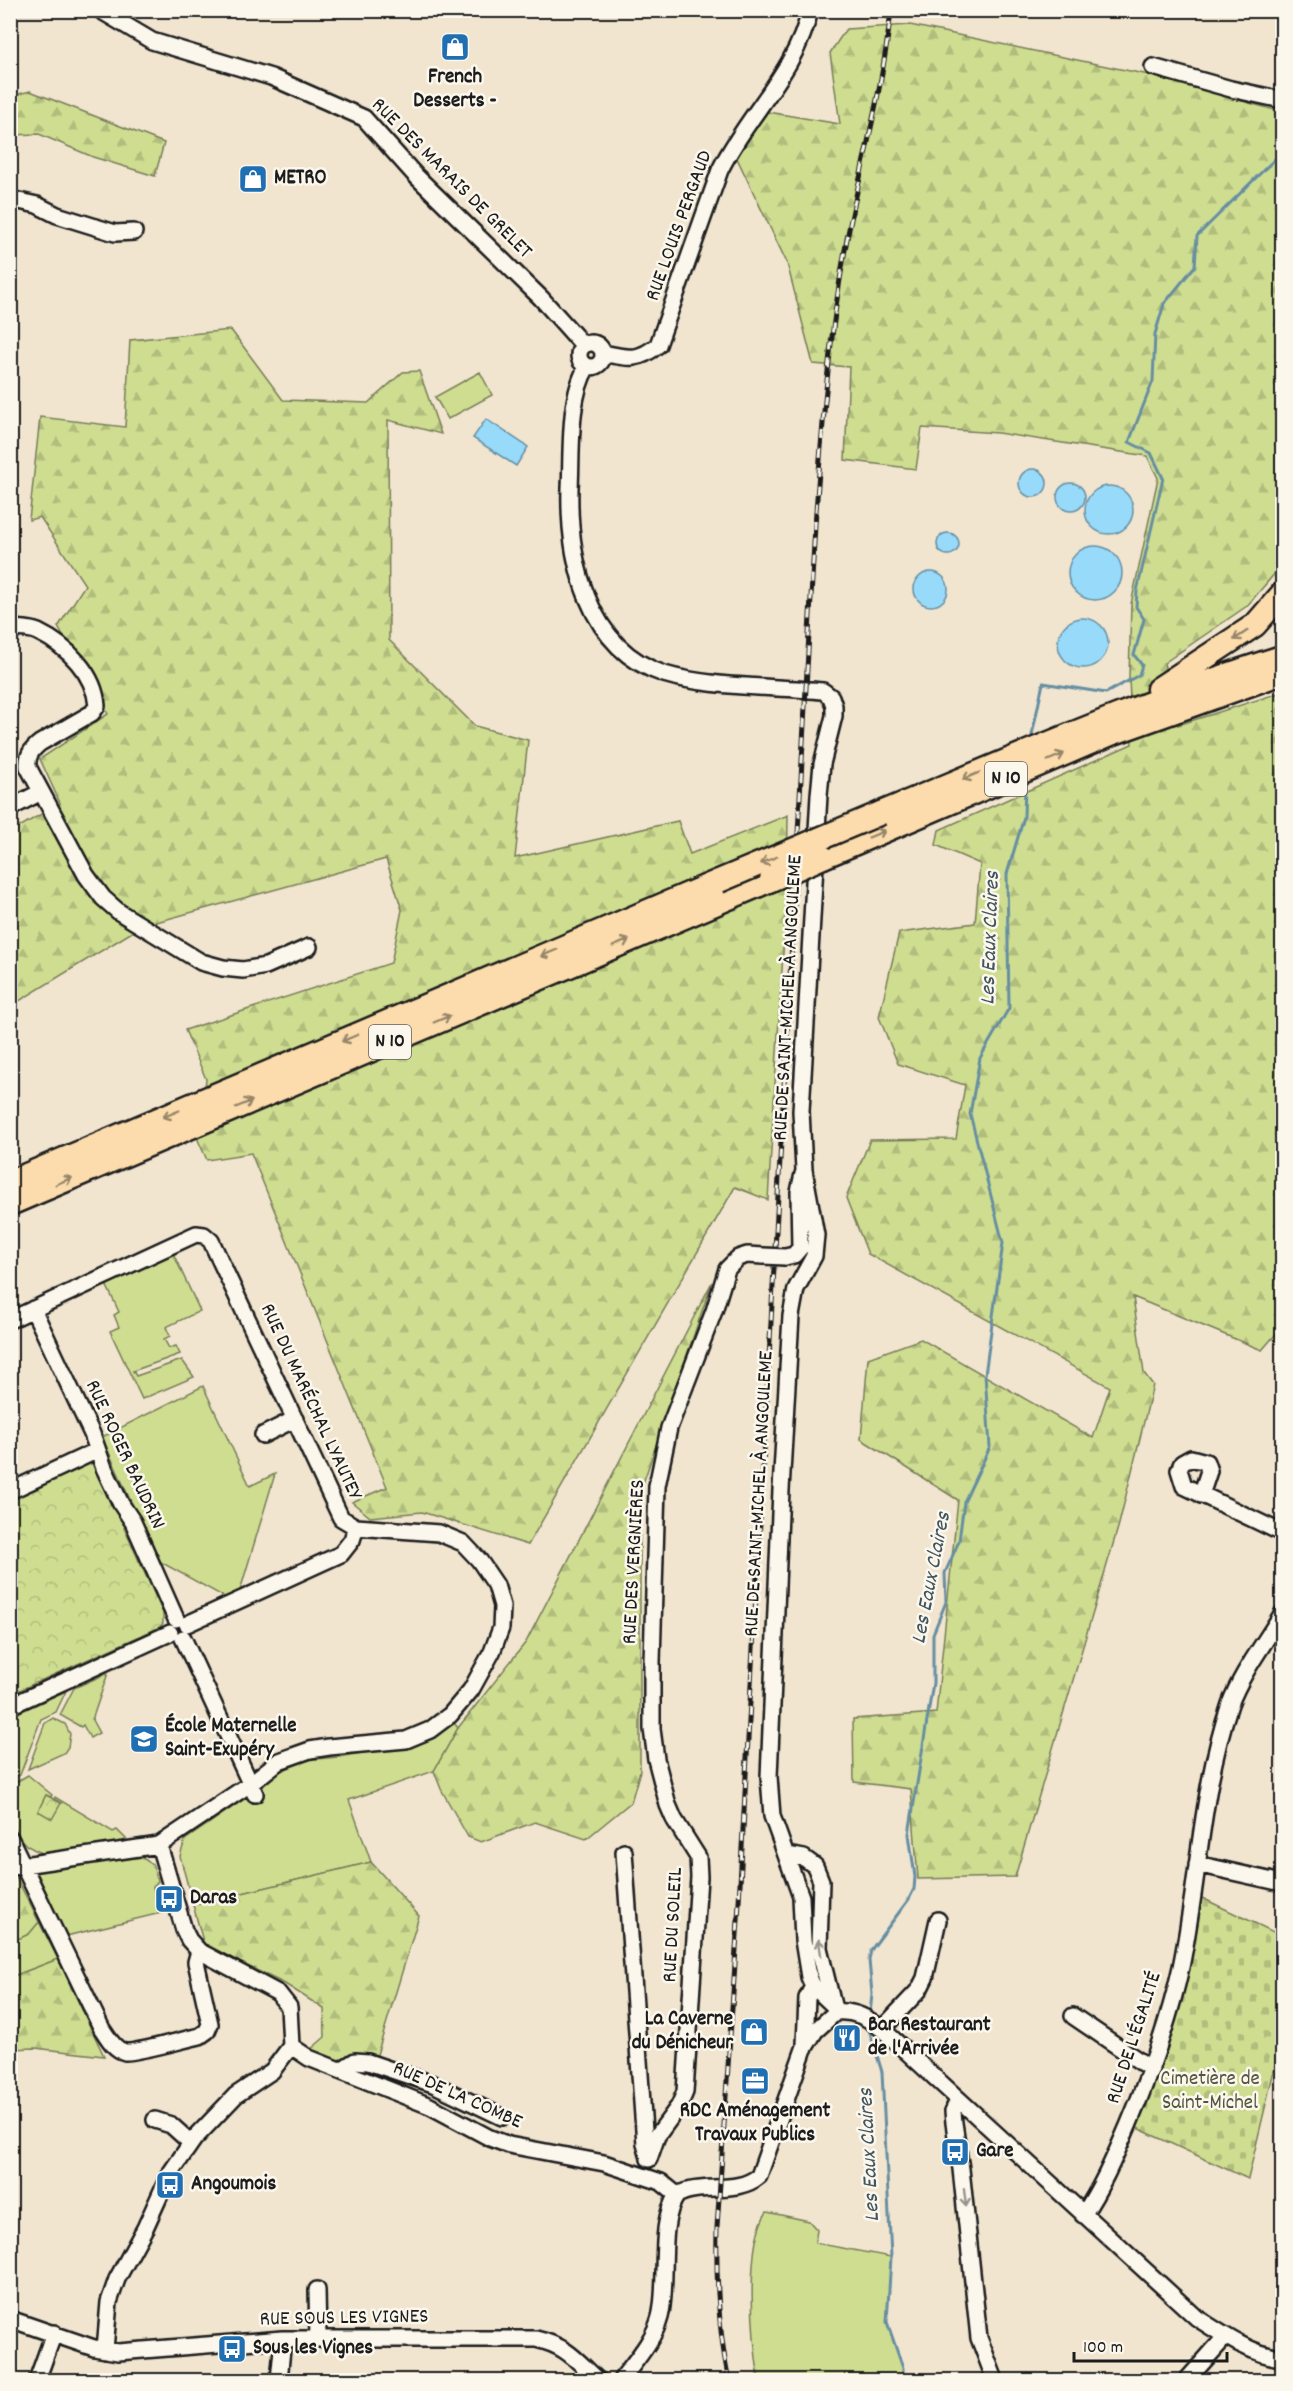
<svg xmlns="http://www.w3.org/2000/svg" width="1293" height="2391" font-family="Dekko,sans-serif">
  <defs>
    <pattern id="forest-firs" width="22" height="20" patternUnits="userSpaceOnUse" patternTransform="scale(1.5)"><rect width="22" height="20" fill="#cfdd91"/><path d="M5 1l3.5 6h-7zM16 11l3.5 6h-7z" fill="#b1bd7c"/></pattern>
    <pattern id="cemetery-stones" width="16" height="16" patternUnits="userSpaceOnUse" patternTransform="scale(1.5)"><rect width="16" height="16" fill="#cfdd91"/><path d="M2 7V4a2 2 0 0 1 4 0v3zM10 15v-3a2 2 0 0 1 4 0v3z" fill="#b1bd7c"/></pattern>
    <pattern id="park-crowns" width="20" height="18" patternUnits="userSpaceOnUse" patternTransform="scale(1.5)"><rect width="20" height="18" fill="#cfdd91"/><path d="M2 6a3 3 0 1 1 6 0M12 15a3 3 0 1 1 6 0" fill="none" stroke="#b1bd7c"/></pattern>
  </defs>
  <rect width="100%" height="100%" fill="#f1e5d0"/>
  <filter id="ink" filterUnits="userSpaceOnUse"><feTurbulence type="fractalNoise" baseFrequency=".0167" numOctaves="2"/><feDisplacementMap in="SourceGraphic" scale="12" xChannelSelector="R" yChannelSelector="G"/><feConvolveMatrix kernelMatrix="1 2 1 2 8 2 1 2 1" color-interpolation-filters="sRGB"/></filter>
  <g filter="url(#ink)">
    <!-- green -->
    <path fill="#cfdd91" stroke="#767c56" stroke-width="1.5" d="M480 372 492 395 448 419 435 397Z
      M172 1251 200 1311 166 1327 170 1336 164 1339 169 1348 176 1346 180 1354 133 1371 136 1376 182 1360 194 1377 142 1399 110 1331 119 1327 114 1315 119 1312 105 1282Z
      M203 1386 250 1486 275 1474 240 1591 226 1598 157 1560 102 1437Z
      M108 1673 92 1720 99 1733 90 1738 83 1725 81 1727 60 1715 74 1688Z
      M66 1691 56 1712 41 1719 20 1775 11 1780V1716Z
      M53 1718 65 1724 70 1734 68 1747 64 1753 28 1769 45 1723Z
      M452 1720 458 1728 434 1771 349 1800 371 1862 193 1905 180 1856 185 1840 262 1787 279 1772 305 1760 339 1757 400 1746Z
      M28 1775 52 1795 51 1797 46 1795 38 1812 61 1803 54 1799 55 1797 113 1832 117 1830 129 1842 59 1852 42 1853 35 1850 26 1845 18 1836 11 1820V1785Z
      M141 1857 152 1864 158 1881 153 1887 156 1901H162L165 1912 66 1936 37 1872 41 1870Z
      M39 1922 58 1959 11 1977V1942L29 1934Z
      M767 2212 809 2221 817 2230 815 2243 891 2257 887 2322 903 2368V2380H759C753 2342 744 2243 767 2212Z"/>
    <!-- forest -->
    <path fill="url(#forest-firs)" stroke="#767c56" stroke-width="1.5" d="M910 25 1149 75 1282 112V565L1247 606 1164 663 1178 725 1282 692V1327L1262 1350 1133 1297 1144 1373 1153 1385 1119 1524 1015 1877 918 1879 911 1789 854 1782 853 1719 936 1713 958 1500 861 1439 868 1358 921 1339 1093 1438 1110 1387 868 1254 846 1198 870 1140 956 1139 965 1085 898 1064 879 1017 899 933 975 923 980 864 936 845 939 830 1132 744 1129 678 1131 604 1158 478 1147 456 998 433 922 428 916 469 845 460 849 367 813 364 787 263 735 154 762 111 840 124 830 53 846 29Z
      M30 91 164 143 155 176 93 157 39 134 11 135V111L15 95Z
      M231 330 283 400 368 403 403 372 419 371 441 434 388 420 389 640 475 726 528 740 515 858 678 821 690 854 788 815 787 887 768 1200 735 1187 528 1545 422 1512 370 1517 352 1502 387 1487 251 1153 207 1160 198 1140 206 1079 185 1030 391 963 402 910 386 859 142 926 11 1006V832L60 803 40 759 108 714 58 627 85 585 40 517 29 520 40 417 125 427 130 340Z
      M712 1282 640 1492V1771L631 1802 586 1839 535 1822 481 1842 468 1837 441 1789 434 1771 458 1728 526 1642Z
      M371 1862 419 1916 376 2058 355 2057 337 2062 310 2050 325 2037 324 2009 285 1984 204 1945 193 1905Z
      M15 1875 39 1922 29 1934 11 1942V1876Z
      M58 1959 104 2056 35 2048 11 2049V1977Z"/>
    <!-- cemetery -->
    <path fill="url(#cemetery-stones)" stroke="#767c56" stroke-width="1.5" d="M1200 1897 1282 1936V2037L1248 2179 1135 2127Z"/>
    <!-- park -->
    <path fill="url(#park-crowns)" stroke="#767c56" stroke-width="1.5" d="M85 1462H90L97 1467 127 1523 124 1528 163 1613V1623L160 1627 11 1694 10 1497Z
      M46 1795 61 1803 52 1819 38 1811Z"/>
    <!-- water -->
    <path fill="#98dafa" stroke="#668ea1" stroke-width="1.5" d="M486 419 528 447 516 466 473 438Z
      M1019 483a14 14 0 1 1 28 0a14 14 0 1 1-28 0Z
      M1057 497a14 14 0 1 1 28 0a14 14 0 1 1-28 0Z
      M1085 510a24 24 0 1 1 48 0a24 24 0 1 1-48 0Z
      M937 544a11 11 0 1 1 22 0a11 11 0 1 1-22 0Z
      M1068 573a27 27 0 1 1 54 0a27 27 0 1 1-54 0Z
      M914 589a17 17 0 1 1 34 0a17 17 0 1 1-34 0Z
      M1058 643a25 25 0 1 1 50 0a25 25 0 1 1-50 0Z"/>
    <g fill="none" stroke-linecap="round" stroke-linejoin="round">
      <!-- stream -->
      <path stroke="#668ea1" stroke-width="3" d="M1032 735 1043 683 1106 693 1139 675 1142 665 1134 655 1144 619 1136 607 1137 591 1163 478 1151 453 1129 442 1153 381 1155 334 1164 304 1195 266 1197 236 1282 152
        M870 2014 872 1994 869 1960 871 1950 909 1899 914 1889 915 1877 909 1834 933 1683V1634L946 1602 945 1573 959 1541 964 1502 990 1447 985 1375 1003 1243 970 1114 980 1058 1009 1008 1007 874 1024 817 1025 784
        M868 2026 882 2072 891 2257 887 2322 903 2368V2380"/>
      <!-- minor casing -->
      <g stroke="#1c1c1c" stroke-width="20">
        <path id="minor" d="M100 10 152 41 271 77 364 118 415 175 541 298 583 345
          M1153 67 1231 89 1282 100
          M10 199 37 205 57 215 115 233 134 232
          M579 355a12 12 0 1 1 24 0a12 12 0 1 1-24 0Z
          M603 353C627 358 638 362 658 345L720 170C746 116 797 71 810 10
          M587 367C568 398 572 452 570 488 568 558 587 649 664 674 710 688 774 686 823 691L831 697 834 706V716L822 764 819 795 801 1111 804 1170 816 1235 814 1256 796 1289 791 1316 781 1490 769 1777 772 1816 801 1897 803 1940 809 1977 813 1986 833 2005 836 2012
          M10 628C19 629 30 628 38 632 67 646 95 674 97 706L92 713 40 743C31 750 27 756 28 767L86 875 103 898 119 912 201 962 223 968 243 970 266 966 309 947
          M10 808 41 792
          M785 1257 794 1255 800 1248 799 1192 803 1174
          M33 1309 92 1434 104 1468 121 1504 133 1522 176 1619
          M10 1320 196 1234 204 1235 211 1241 341 1518 356 1527 439 1533 463 1543 479 1560 496 1585 502 1606 501 1628 492 1652 471 1690 450 1715 430 1730 406 1740 329 1747 310 1750 279 1761 250 1784 159 1845 10 1867
          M263 1435 295 1419
          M10 1491 96 1451
          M1201 1495 1209 1471 1206 1462 1191 1458 1182 1463 1179 1470 1184 1486 1282 1533
          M187 1624 341 1554 352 1540 356 1527
          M183 1638 255 1794
          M10 1706 170 1633
          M10 1838 102 2029C107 2036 114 2050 125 2052 137 2053 185 2039 200 2036L207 2031 210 2024 196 1962 199 1951
          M159 1845 184 1930 189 1940 199 1951 278 1993 289 2007 291 2046
          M624 1852 645 2144 649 2158
          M787 1855 804 1858 815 1866 821 1881 819 1948 833 2005
          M1197 1864 1282 1883
          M1073 2016 1151 2069
          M882 2029 919 1990 925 1978 938 1920
          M805 2044 807 1998 813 1986
          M291 2046 309 2058 430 2106 490 2138 509 2145 604 2163 661 2182 677 2195
          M341 2070 355 2061 368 2062 433 2084 502 2117
          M958 2100 953 2111 954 2123 961 2169 979 2338 995 2380
          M155 2120 171 2125 191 2143
          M649 2159 657 2136 679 2106 685 2092 699 1877 698 1857 674 1819 668 1805 656 1759 652 1729V1662L657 1486 669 1428 714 1311 727 1269 738 1258 747 1255 763 1256
          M677 2195C701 2182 737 2195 759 2176L804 2049 815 2031 836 2012C854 2010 868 2018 882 2029L1197 2318C1222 2334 1252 2355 1282 2358
          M1083 2215C1103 2185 1114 2158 1128 2126 1150 2074 1169 2021 1181 1967 1199 1880 1201 1789 1230 1704 1242 1672 1265 1643 1282 1614
          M317 2290 318 2339
          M10 2319 94 2348 118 2352 283 2339H536C567 2346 576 2360 598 2380
          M105 2350 109 2302 117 2279 145 2228 169 2175 194 2139 236 2095 272 2071 291 2046
          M37 2380 54 2333
          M279 2380 283 2339
          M621 2380C635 2361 654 2340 660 2317 669 2283 657 2223 677 2195
          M1187 2380 1226 2336"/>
      </g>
      <!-- highway casing -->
      <g stroke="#1c1c1c" stroke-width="27">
        <path id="highway" d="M1158 689 1255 625 1282 594
          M881 813C1014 758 1145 700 1282 657
          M823 857 1111 734 1282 673
          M10 1182 719 881
          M10 1204 771 880"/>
      </g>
      <!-- minor -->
      <use href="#minor" stroke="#fbf7ec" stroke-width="15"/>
      <!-- highway -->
      <use href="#highway" stroke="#fcdcac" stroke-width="22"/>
      <!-- rail casing -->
      <g stroke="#1c1c1c" stroke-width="5">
        <path id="rail" d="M729 2380C718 2330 716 2278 717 2227L738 1920 815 525C822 429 829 334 847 239 862 163 883 88 891 10"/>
      </g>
      <!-- rail -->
      <use href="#rail" stroke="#fbf7ec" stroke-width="3" stroke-dasharray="9" stroke-linecap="butt"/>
      <!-- minor-bridge casing -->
      <g stroke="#1c1c1c" stroke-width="20" stroke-linecap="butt">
        <path id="minor-bridge" d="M763 1256 785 1257"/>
      </g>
      <!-- highway-bridge casing -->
      <g stroke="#1c1c1c" stroke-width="27" stroke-linecap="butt">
        <path id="highway-bridge" d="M771 880 823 857
          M719 881 881 813"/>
      </g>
      <!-- minor-bridge -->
      <use href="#minor-bridge" stroke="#fbf7ec" stroke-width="15"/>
      <!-- highway-bridge -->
      <use href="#highway-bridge" stroke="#fcdcac" stroke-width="22"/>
    </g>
    <!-- one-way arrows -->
    <defs><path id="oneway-shaft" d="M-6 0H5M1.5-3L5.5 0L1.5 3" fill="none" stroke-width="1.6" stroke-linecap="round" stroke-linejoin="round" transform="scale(1.5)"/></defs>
    <g stroke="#97866b">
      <use href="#oneway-shaft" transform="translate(1241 635) rotate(146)"/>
      <use href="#oneway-shaft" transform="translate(1056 757) rotate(-23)"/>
      <use href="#oneway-shaft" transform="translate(971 776) rotate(157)"/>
      <use href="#oneway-shaft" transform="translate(877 834) rotate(-23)"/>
      <use href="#oneway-shaft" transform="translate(769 860) rotate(157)"/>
      <use href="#oneway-shaft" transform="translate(621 943) rotate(-23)"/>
      <use href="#oneway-shaft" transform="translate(549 953) rotate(157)"/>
      <use href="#oneway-shaft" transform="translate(442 1019) rotate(-23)"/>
      <use href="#oneway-shaft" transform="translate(350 1038) rotate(157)"/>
      <use href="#oneway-shaft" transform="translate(244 1104) rotate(-23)"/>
      <use href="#oneway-shaft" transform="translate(171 1114) rotate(157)"/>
      <use href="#oneway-shaft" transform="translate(64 1181) rotate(-23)"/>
    </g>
    <g stroke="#97948e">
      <use href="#oneway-shaft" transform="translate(820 1948) rotate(-98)"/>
      <use href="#oneway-shaft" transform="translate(965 2198) rotate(83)"/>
    </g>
  </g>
  <!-- icons -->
  <defs>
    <g id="shop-square" transform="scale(1.5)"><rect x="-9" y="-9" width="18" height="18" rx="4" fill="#1f6fb2" stroke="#fbf7ec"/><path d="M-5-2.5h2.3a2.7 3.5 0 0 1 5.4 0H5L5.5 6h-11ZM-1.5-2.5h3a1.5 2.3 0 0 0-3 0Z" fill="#fff"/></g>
    <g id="school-square" transform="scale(1.5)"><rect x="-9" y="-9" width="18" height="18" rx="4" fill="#1f6fb2" stroke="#fbf7ec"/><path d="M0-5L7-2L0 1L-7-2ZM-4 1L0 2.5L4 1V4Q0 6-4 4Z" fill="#fff"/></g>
    <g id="bus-square" transform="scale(1.5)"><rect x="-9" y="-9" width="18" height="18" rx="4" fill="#1f6fb2" stroke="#fbf7ec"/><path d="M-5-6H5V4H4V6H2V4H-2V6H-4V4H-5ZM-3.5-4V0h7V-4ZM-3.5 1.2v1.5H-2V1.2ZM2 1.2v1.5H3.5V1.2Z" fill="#fff"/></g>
    <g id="restaurant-square" transform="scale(1.5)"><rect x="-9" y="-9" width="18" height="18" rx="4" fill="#1f6fb2" stroke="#fbf7ec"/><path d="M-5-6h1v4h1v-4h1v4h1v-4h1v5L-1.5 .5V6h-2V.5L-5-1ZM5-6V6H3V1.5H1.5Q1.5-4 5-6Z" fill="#fff"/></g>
    <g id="office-square" transform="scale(1.5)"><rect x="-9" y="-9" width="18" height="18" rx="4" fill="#1f6fb2" stroke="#fbf7ec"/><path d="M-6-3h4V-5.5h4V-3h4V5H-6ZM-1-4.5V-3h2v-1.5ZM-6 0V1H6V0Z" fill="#fff"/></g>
  </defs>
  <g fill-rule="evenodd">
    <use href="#shop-square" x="455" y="47"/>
    <use href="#shop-square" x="253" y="179"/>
    <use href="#school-square" x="144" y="1739"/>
    <use href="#bus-square" x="169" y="1899"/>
    <use href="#shop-square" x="754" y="2032"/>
    <use href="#restaurant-square" x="847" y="2038"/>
    <use href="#office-square" x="755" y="2081"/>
    <use href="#bus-square" x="955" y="2152"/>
    <use href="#bus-square" x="170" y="2185"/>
    <use href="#bus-square" x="232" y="2349"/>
  </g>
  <g text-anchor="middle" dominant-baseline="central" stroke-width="5" stroke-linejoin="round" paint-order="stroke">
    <!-- shield labels -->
    <g fill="#fbf7ec" stroke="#5f5e5a" stroke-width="1.5">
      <rect x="985" y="762" width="42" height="34" rx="4.5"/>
      <rect x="369" y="1025" width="42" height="34" rx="4.5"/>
    </g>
    <g font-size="20" font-weight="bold" fill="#1c1c1c">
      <text x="1006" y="779">N 10</text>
      <text x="390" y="1042">N 10</text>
    </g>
    <!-- poi labels -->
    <g font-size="21" font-weight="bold" fill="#1c1c1c" stroke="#fbf7ec" text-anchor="start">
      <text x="455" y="78" text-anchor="middle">French<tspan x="455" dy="24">Desserts -</tspan></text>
      <text x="274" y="179">METRO</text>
      <text x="165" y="1727">École Maternelle<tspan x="165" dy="24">Saint-Exupéry</tspan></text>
      <text x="190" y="1899">Daras</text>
      <text x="733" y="2020" text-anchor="end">La Caverne<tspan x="733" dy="24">du Dénicheur</tspan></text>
      <text x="868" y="2026">Bar Restaurant<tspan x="868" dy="24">de l'Arrivée</tspan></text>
      <text x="755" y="2112" text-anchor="middle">RDC Aménagement<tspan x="755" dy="24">Travaux Publics</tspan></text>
      <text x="976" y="2152">Gare</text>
      <text x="191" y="2185">Angoumois</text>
      <text x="253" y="2349">Sous les Vignes</text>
    </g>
    <!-- street labels -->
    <g font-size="21" fill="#1c1c1c" stroke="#fbf7ec">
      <text transform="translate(451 179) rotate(45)">RUE DES MARAIS DE GRELET</text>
      <text transform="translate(680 226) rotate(-70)">RUE LOUIS PERGAUD</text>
      <text transform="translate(789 998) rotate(-87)">RUE DE SAINT-MICHEL À ANGOULEME</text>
      <text transform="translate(310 1402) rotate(65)">RUE DU MARÉCHAL LYAUTEY</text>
      <text transform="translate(124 1455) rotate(65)">RUE ROGER BAUDRIN</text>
      <text transform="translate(760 1494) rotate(-87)">RUE DE SAINT-MICHEL À ANGOULEME</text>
      <text transform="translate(635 1562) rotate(-87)">RUE DES VERGNIÈRES</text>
      <text transform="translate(674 1925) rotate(-87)">RUE DU SOLEIL</text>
      <text transform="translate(1135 2038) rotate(-72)">RUE DE L'ÉGALITÉ</text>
      <text transform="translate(457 2096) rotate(24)">RUE DE LA COMBE</text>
      <text transform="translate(344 2319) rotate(-1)">RUE SOUS LES VIGNES</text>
    </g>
    <!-- park labels -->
    <g font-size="21" fill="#52563f" stroke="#fbf7ec">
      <text x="1210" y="2080">Cimetière de<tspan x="1210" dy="24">Saint-Michel</tspan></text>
    </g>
    <!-- water labels -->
    <g font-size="22" font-style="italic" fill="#41555f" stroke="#fbf7ec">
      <text transform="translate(991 938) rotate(-88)">Les Eaux Claires</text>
      <text transform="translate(932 1578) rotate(-79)">Les Eaux Claires</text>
      <text transform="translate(870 2155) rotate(-93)">Les Eaux Claires</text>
    </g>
  </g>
  <!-- margin -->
  <rect width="1293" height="2391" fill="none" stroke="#fbf7ec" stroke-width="36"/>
  <rect x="18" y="18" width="1257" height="2355" fill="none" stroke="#1c1c1c" stroke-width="2" filter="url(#ink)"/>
  <!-- scale -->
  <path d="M1074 2352v9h153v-9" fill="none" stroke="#1c1c1c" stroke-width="3"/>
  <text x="1083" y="2352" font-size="18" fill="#1c1c1c" stroke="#fbf7ec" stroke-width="4.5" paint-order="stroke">100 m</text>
</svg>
